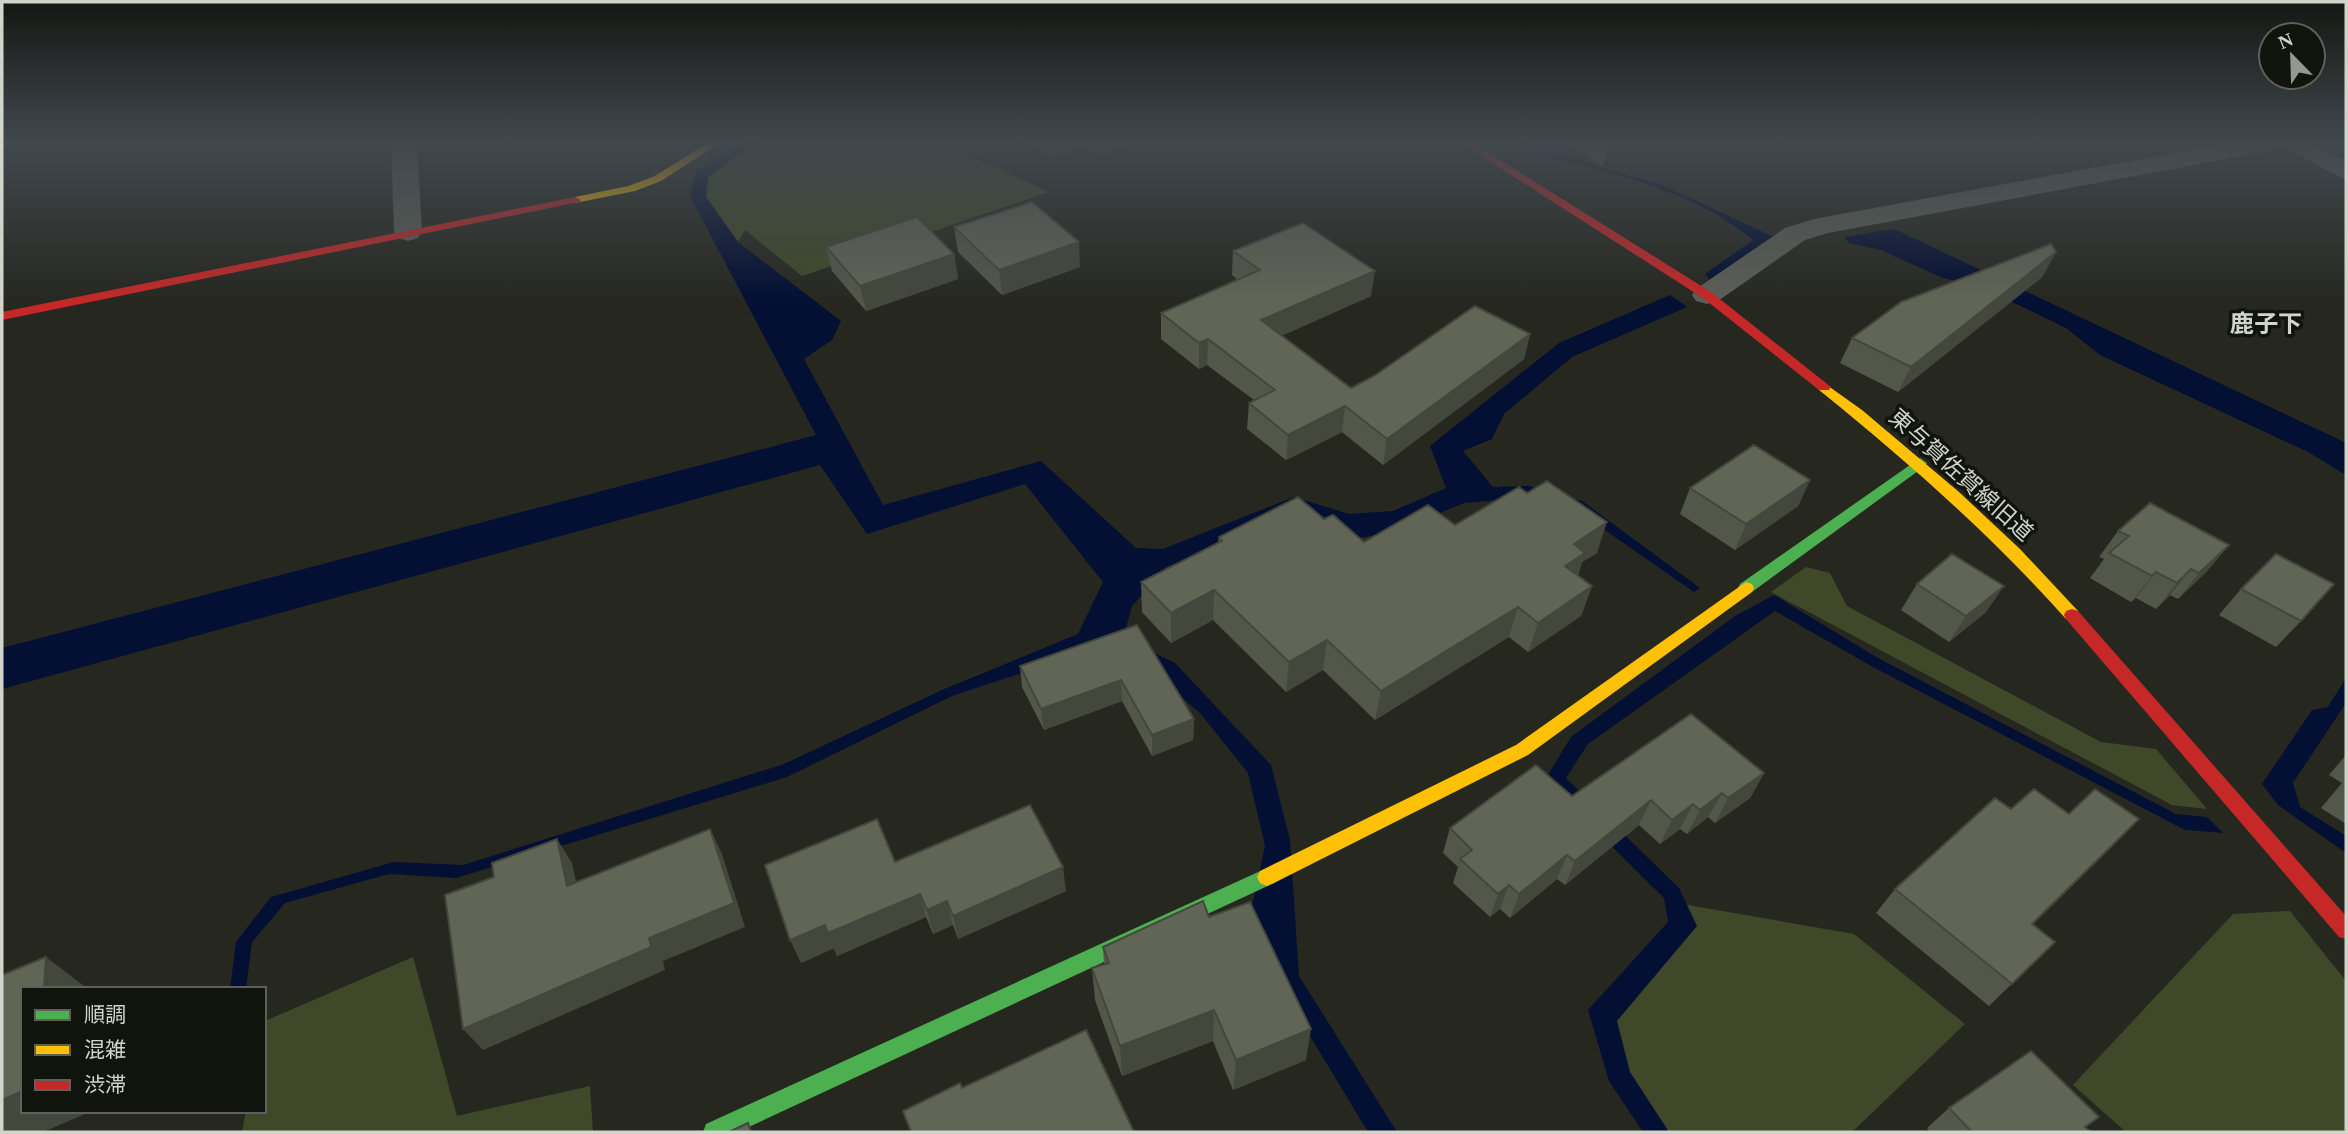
<svg xmlns="http://www.w3.org/2000/svg" width="2348" height="1134" font-family="'Times New Roman','Noto Sans JP',serif">
  <rect width="100%" height="100%" fill="#262820"/>
  <!-- green -->
  <path fill="#3f492a" d="M765 143H941L1049 192 802 276 745 230 738 242 706 197 708 177 735 157Z
    M1806 567 1830 573 1847 606 2101 742 2156 749 2207 809 2172 805 1771 592Z
    M1682 904 1854 934 1965 1024 1852 1132H1661L1593 1029Z
    M2290 911 2346 981V1132H2126L2073 1085 2233 914Z
    M413 957 457 1116 590 1086 593 1132H242L246 1111H264L265 1021Z"/>
  <!-- water -->
  <path fill="#030f33" d="M747 143H765L735 157 708 177 706 197 738 242 841 321 832 340 804 359 883 505 1041 461 1136 548 1163 549 1294 497 1349 514 1393 511 1446 488 1430 446 1559 343 1670 295 1687 307 1572 357 1504 414 1492 439 1463 451 1493 487 1528 486 1582 501 1700 588 1694 592 1579 512 1535 497 1464 503 1395 532 1347 540 1288 519 1166 567 1132 606 1123 638 1175 663 1271 765 1290 840 1299 976 1397 1132H1368L1272 973 1251 911 1265 846 1248 773 1200 713 1146 667 1092 650 952 696 787 777 456 878 389 874 285 903 252 942 246 989H230L236 942 271 897 394 862 463 865 784 764 942 690 1078 634 1103 582 1025 484 867 534 820 465 2 689V648L816 435 690 196 696 171 730 150Z
    M1548 152 1662 185 1774 237 1710 280 1705 274 1753 240C1695 191 1614 174 1543 154Z
    M1894 229 2346 443V475L2308 452 2100 355 2066 328 1981 287 1943 278 1881 250 1849 243 1845 237Z
    M1774 595 1878 658 2176 814 2207 817 2223 833 2185 830 1873 667 1775 611 1588 744 1566 778 1679 888 1697 926 1617 1021 1630 1072 1669 1132H1643L1609 1081 1588 1010 1668 922 1664 898 1545 780 1571 737 1735 616Z
    M2346 678V703L2293 783 2300 807 2346 836V853L2278 805 2262 784 2312 710 2328 707Z"/>
  <g fill="none" stroke-linecap="round" stroke-linejoin="round">
    <!-- street -->
    <path fill="#5c5f57" fill-rule="evenodd" d="M391 143H417L422 232 418 238 408 241 398 238 394 232Z
      M2228 143H2311L2346 161V180L2280 146 2269 151 1828 233 1805 240 1718 301 1707 304 1696 301 1692 295 1696 289 1785 228 1814 219Z"/>
    <!-- fast -->
    <path fill="#4caf50" fill-rule="evenodd" d="M1920 458 1927 463 1925 466 1752 592H1740L1738 588 1740 584Z
      M1267 868 1274 871 1277 877 1274 883 738 1132H703L706 1124Z"/>
    <!-- slow -->
    <path fill="#ffc107" fill-rule="evenodd" d="M708 143H720L661 181 635 191 575 203 569 200 575 197 628 186 653 177Z
      M1824 383 1862 410 1959 492 2020 549 2078 611 2080 615 2078 619H2066C1991 535 1907 461 1819 390L1817 387Z
      M1746 582 1752 584 1754 588 1752 592 1528 755 1274 883 1267 886 1260 883 1257 877 1260 871 1516 745Z"/>
    <!-- jam -->
    <path fill="#c62828" fill-rule="evenodd" d="M1461 143H1473L1711 292 1831 387 1829 390H1819L1703 298Z
      M575 197 581 200 579 202 2 320V312Z
      M2072 609 2078 611 2346 916V939L2339 937 2066 619 2064 615 2066 611Z"/>
  </g>
  <!-- wall -->
  <path fill="#53574a" d="M1030 143H1132L1097 155 1086 146 1050 158Z
    M1569 143H1610L1603 167Z
    M954 227 1080 267 1002 295 958 252Z
    M826 247 954 254 958 279 866 311 832 271Z
    M1233 251 1371 296 1281 336 1351 388 1530 334 1524 359 1383 465 1342 432 1286 460 1247 429 1249 403 1254 400 1207 365 1199 369 1161 339V313L1237 279 1232 275Z
    M2056 252 2042 277 1898 392 1840 363 1852 338Z
    M1810 480 1798 506 1735 550 1680 514 1690 488Z
    M1324 519 1364 542 1455 525 1597 553 1582 562 1578 576 1592 586 1581 616 1528 652 1509 637 1375 720 1323 670 1286 692 1213 620 1171 643 1142 612 1141 582 1218 542 1219 537Z
    M2118 531 2229 545 2207 571 2178 599 2170 595 2156 609 2136 598 2131 602 2090 578 2104 559 2099 557Z
    M1917 584 1986 612 1949 642 1901 610Z
    M2241 589 2301 621 2276 647 2219 615Z
    M1137 625 1194 719 1193 740 1152 756 1122 701 1044 730 1022 687 1020 666Z
    M2346 755V824L2321 808 2342 783 2329 775Z
    M1764 773 1750 798 1715 823 1708 817 1687 834 1680 829 1660 844 1639 825 1565 885 1557 879 1510 918 1500 909 1490 917 1453 883 1458 867 1443 853 1450 828 1572 796Z
    M2011 809 2139 819 2033 924 2055 942 1989 1006 1876 913 1895 889Z
    M895 862 1066 891 958 939 953 925 933 934 926 917 837 956 834 948 801 963Z
    M1209 917 1306 1060 1233 1090 1213 1041 1122 1076 1095 1000 1092 968 1104 964 1103 947Z
    M1949 1108 2085 1127 2091 1132H1930L1927 1128Z"/>
  <!-- shaded-wall -->
  <path fill="#44473c" d="M1049 143H1085L1086 146 1050 158Z
    M1096 143H1132L1097 155Z
    M1079 242 1080 267 1002 295 999 270Z
    M2056 252 2042 277 1898 392 1911 367Z
    M954 254 958 279 866 311 860 286Z
    M1375 271 1371 296 1259 346 1261 320Z
    M1530 334 1524 359 1383 465 1387 439Z
    M1208 339 1207 365 1199 369V343Z
    M1345 406 1342 432 1286 460 1288 435Z
    M1810 480 1798 506 1735 550 1746 524Z
    M1607 522 1597 553 1582 562 1575 583 1565 566 1574 544Z
    M2229 545 2207 571 2178 599 2199 573Z
    M2191 569 2170 595 2156 609 2177 583Z
    M2156 572 2136 598 2131 602 2152 576Z
    M1592 586 1581 616 1528 652 1538 623Z
    M2004 586 1986 612 1949 642 1966 616Z
    M1214 590 1213 620 1171 643V613Z
    M1518 607 1509 637 1375 720 1381 691Z
    M1327 640 1323 670 1286 692 1289 662Z
    M1121 680 1122 701 1044 730 1041 709Z
    M1194 719 1193 740 1152 756V735Z
    M1764 773 1750 798 1715 823 1728 798Z
    M1722 793 1708 817 1687 834 1700 810Z
    M1651 800 1639 825 1565 885 1575 861Z
    M1693 804 1680 829 1660 844 1672 820Z
    M2139 819 2115 844 2010 947 2032 924Z
    M710 829 722 854 745 927 663 961 665 970 483 1050 463 1029Z
    M557 839 572 863 582 910 567 886Z
    M1567 855 1557 879 1510 918 1519 894Z
    M1063 867 1066 891 958 939 953 916Z
    M1509 885 1500 909 1490 917 1498 894Z
    M920 894 926 917 837 956 834 948 801 963 790 940 825 925Z
    M947 901 953 925 933 934 927 910Z
    M46 957 88 989H44Z
    M1214 1010 1213 1041 1122 1076 1120 1046Z
    M1311 1029 1306 1060 1233 1090 1236 1060Z
    M23 1091V1111H92L43 1132H2V1100Z"/>
  <!-- building -->
  <path fill="#616556" stroke="#44473c" stroke-width="2" d="M1032 202 1079 242 999 270 954 227Z
    M917 217 954 254 860 286 826 247Z
    M1303 223 1375 271 1261 320 1351 388 1374 376 1475 306 1530 334 1387 439 1345 406 1288 435 1249 403 1275 390 1208 339 1199 343 1161 313 1260 270 1233 251Z
    M2051 244 2056 252 1911 367 1852 338 1901 302Z
    M1754 445 1810 480 1746 524 1690 488Z
    M1547 481 1607 522 1574 544 1585 553 1565 566 1592 586 1538 623 1518 607 1381 691 1327 640 1289 662 1214 590 1171 613 1141 582 1222 541 1219 537 1298 497 1324 519 1333 515 1364 542 1428 505 1455 525 1519 487 1527 493Z
    M2150 503 2229 545 2199 573 2191 569 2177 583 2156 572 2152 576 2109 553 2129 536 2118 531Z
    M1952 554 2004 586 1966 616 1917 584Z
    M2276 554 2334 584 2301 621 2241 589Z
    M1137 625 1194 719 1152 735 1121 680 1041 709 1020 666Z
    M1691 714 1764 773 1728 798 1722 793 1700 810 1693 804 1672 820 1651 800 1575 861 1567 855 1519 894 1509 885 1498 894 1460 859 1472 850 1450 828 1536 765 1572 796Z
    M2034 789 2069 814 2095 789 2139 819 2032 924 2055 942 2012 984 1895 889 1995 798 2011 809Z
    M1030 805 1063 867 953 916 947 901 927 910 920 894 828 933 825 925 790 940 765 865 877 819 895 862Z
    M710 829 734 903 649 938 651 947 463 1029 445 895 494 877 492 863 557 839 567 886Z
    M1203 901 1209 917 1250 902 1311 1029 1236 1060 1214 1010 1120 1046 1092 968 1109 963 1103 947Z
    M46 957 44 989H23V1091L2 1100V975Z
    M1086 1030 1134 1132H911L903 1111 960 1083 962 1088Z
    M2031 1051 2099 1117 2085 1127 2091 1132H1972L1949 1108Z
    M748 1123 751 1132H729Z"/>
  <!-- sky -->
  <linearGradient id="sky" x2="0" y2="1"><stop stop-color="#151612"/><stop offset="0.47" stop-color="#41484e"/><stop offset="1" stop-color="#41484e" stop-opacity="0"/></linearGradient>
  <rect width="2348" height="302" fill="url(#sky)"/>
  <g text-anchor="middle" dominant-baseline="central" stroke-width="7" stroke-linejoin="round" paint-order="stroke">
    <!-- street labels -->
    <g font-size="23" fill="#d1d4ca" stroke="#11140d">
      <text transform="translate(1961 475) rotate(42)">東与賀佐賀線旧道</text>
    </g>
    <!-- neighbourhood labels -->
    <g font-size="24" font-weight="bold" fill="#d1d4ca" stroke="#11140d">
      <text x="2266" y="324">鹿子下</text>
    </g>
  </g>
  <!-- border -->
  <rect width="2348" height="1134" fill="none" stroke="#d1d4ca" stroke-width="7"/>
  <!-- legend -->
  <rect x="21" y="987" width="245" height="126" fill="#11140d" stroke="#5e6159" stroke-width="2"/>
  <rect x="35" y="1010" width="35" height="10" fill="#4caf50" stroke="#5e6159" stroke-width="2"/>
  <text x="84" y="1022" font-size="21" fill="#d1d4ca">順調</text>
  <rect x="35" y="1045" width="35" height="10" fill="#ffc107" stroke="#5e6159" stroke-width="2"/>
  <text x="84" y="1057" font-size="21" fill="#d1d4ca">混雑</text>
  <rect x="35" y="1080" width="35" height="10" fill="#c62828" stroke="#5e6159" stroke-width="2"/>
  <text x="84" y="1092" font-size="21" fill="#d1d4ca">渋滞</text>
  <!-- north arrow -->
  <g transform="translate(2292 56) rotate(337)"><circle r="33" fill="#11140d" stroke="#5e6159" stroke-width="2"/>
  <path d="M0-5L12 26L0 18L-12 26Z" fill="#95988e"/>
  <text y="-10" font-size="19" font-weight="bold" text-anchor="middle" fill="#d1d4ca">N</text>
  </g>
</svg>
